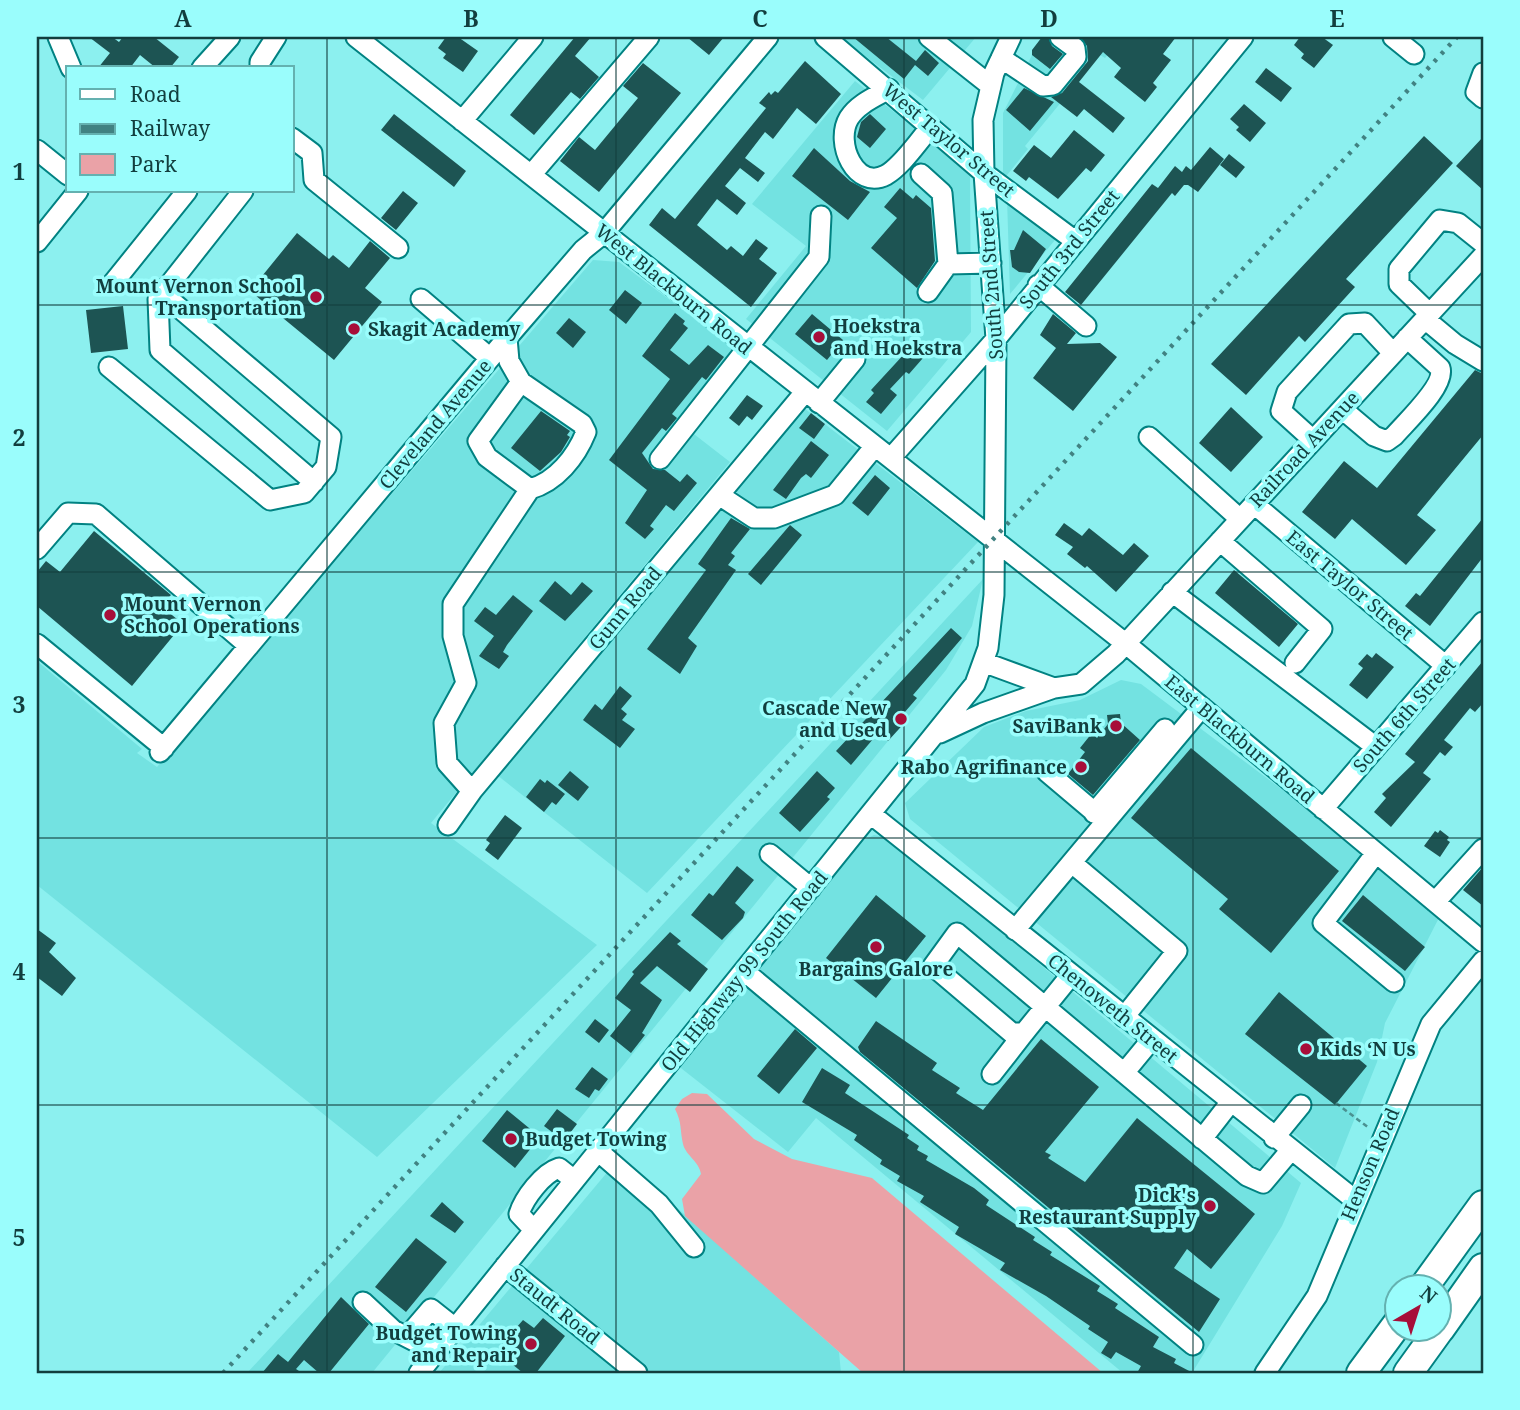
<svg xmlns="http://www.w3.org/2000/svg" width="1520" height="1410" font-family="'Noto Serif',serif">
  <rect width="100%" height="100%" fill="#8cf0ef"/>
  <!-- built -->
  <path fill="#73e2e1" d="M840 37H976L923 100Z
    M1041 37H1123L1105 58 1100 55 1025 146 1028 149 1003 180V113Z
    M855 81 970 172 971 332 887 431 746 319 806 246 752 204Z
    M1007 198 1055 240 1010 294Z
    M593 260 619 262 749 359 690 431 730 462 431 823 597 945 377 1157 37 885V661L142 749 137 753 157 767Z
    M800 405 978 542 647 893 497 775Z
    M983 579 972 626 946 670 372 1373H247Z
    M1121 680 1141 684 1443 910 1385 1023 1377 1062 1335 1168 910 819 905 803 984 727 1026 711 1080 700Z
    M874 835 889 838 1301 1183 1282 1226 1192 1373H1123L816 1118 788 1152 677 1065 856 844Z
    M620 1157 839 1352 841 1373H439Z"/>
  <!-- green -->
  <path fill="#eaa2a7" d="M692 1093 707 1094 754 1139 792 1159 872 1178 1103 1373H863L685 1216 682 1199 701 1174C699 1161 686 1156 683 1144 680 1131 682 1122 675 1109L682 1099Z"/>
  <!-- building -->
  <path fill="#1d5453" d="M89 37H112L119 42 123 37H154L179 57 170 68H156L140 55 130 68H98L110 53Z
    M446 37H458L478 51 463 72 443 58 446 54 438 48Z
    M575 37H591L575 56 599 77 580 99 571 92 534 135 510 115Z
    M687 37H724L709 55Z
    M853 37H886L916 61 925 50 939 63 928 76 915 65 904 79Z
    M1042 37H1048L1052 46 1063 54 1050 69 1032 55V50Z
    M1080 37H1176L1163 54 1171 60 1153 83 1157 87 1145 102 1114 77 1121 68 1103 52 1079 82 1125 118 1113 133 1084 109 1077 117 1051 97 1062 93 1088 61 1087 46Z
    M1300 37H1322L1333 45 1314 68 1301 58 1304 54 1294 45Z
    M805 61 841 94 816 124 797 108 773 139 765 132 745 158 765 173 758 182 740 168 725 186 746 203 737 215 717 199 697 225 727 250 731 246 743 256 756 239 768 248 759 259 777 273 751 307 649 225 662 208 675 219 766 108 759 103 769 92 771 95 775 91 778 93Z
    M643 63 681 93 599 192 560 161 579 137 595 150 638 98 623 86Z
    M1266 68 1292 88 1281 102 1255 82Z
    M1024 88 1054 102 1030 131 1006 110Z
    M1244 104 1266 123 1250 142 1236 130 1239 127 1230 119Z
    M394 114 466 171 454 187 381 130Z
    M870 114 886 129 870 148 857 137 861 122Z
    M1074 130 1105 155 1091 172 1086 168 1058 199 1029 177 1026 181 1013 171 1034 145 1051 158Z
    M1424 136 1453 163 1346 279 1355 287 1305 342 1299 336 1246 395 1211 364Z
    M1483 137V190L1456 166Z
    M1210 147 1224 159 1198 192 1188 185H1184L1175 196 1172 193 1081 305 1065 292 1152 184 1158 188 1175 166 1182 172 1186 166 1191 170Z
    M814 148 850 181 870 192 848 220 792 176Z
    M1229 154 1245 167 1236 178 1220 165Z
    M900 188 913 199 916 195 931 208 935 261 917 288 871 248 897 218 884 207Z
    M403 191 418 203 396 230 381 218Z
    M1023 230 1046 249 1030 273 1019 272 1012 267 1010 250H1014Z
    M297 233 329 259 333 255 349 268 370 241 390 258 365 288 382 302 334 360 250 291Z
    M625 290 642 303 626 324 609 310Z
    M123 306 128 349 91 353 86 310Z
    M675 313 685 321 683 324 688 328 670 350 689 365 708 345 724 357 706 380 702 377 672 414 677 418 666 431 662 428 642 453 653 469 665 470 680 482 687 474 697 483 674 511 666 505 650 526 654 529 645 539 625 523 647 490 609 460 670 379 642 356Z
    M812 314 843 340 827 360 795 334Z
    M1053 314 1076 333 1067 344 1100 343 1117 357 1073 411 1033 378 1056 348 1040 335Z
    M569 318 586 332 573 348 556 333Z
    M918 339 930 350 909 374 906 372 890 389 897 395 881 414 866 402 874 393 871 390Z
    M1475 370 1483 374V435L1417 515 1436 530 1406 565 1352 519 1335 539 1302 512 1344 461 1377 488Z
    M747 395 763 406 752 420 747 416 739 426 729 418Z
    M1231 407 1263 437 1231 472 1199 443Z
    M541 411 570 431 567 435 570 437 561 452 540 471 511 448Z
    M811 413 825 424 814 439 799 428Z
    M811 441 829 455 811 478 806 474 801 478 786 499 773 490Z
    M875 475 890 488 868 516 852 503Z
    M731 518 750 529 731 553 735 556 728 565 736 570 688 638 697 646 680 674 647 649 706 570 698 564Z
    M1483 518V557L1430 626 1405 606 1416 593 1420 596Z
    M1064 523 1082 536 1089 528 1123 555 1134 543 1149 556 1116 592 1087 566 1085 568 1067 554 1073 547 1055 535Z
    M790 525 802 535 761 585 748 574Z
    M94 531 171 595 161 606 183 624 132 686 37 606V572L46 561 60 572Z
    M1234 570 1298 624 1279 647 1215 593Z
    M555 581 571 595 582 582 593 591 565 621 539 601Z
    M513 595 533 611 507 645 503 652 509 656 499 669 479 656 494 636 474 621 485 607 496 615Z
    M951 628 962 638 913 695 917 698 904 713 909 718 888 741 879 732 851 765 836 751Z
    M1376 653 1394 667 1367 699 1349 685 1363 668 1358 664 1367 654 1372 658Z
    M1483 661V703L1475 712 1470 708 1444 740 1453 747 1445 756 1440 752 1423 773 1431 779 1391 827 1374 812 1386 798 1382 794 1415 762 1405 754Z
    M620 686 632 696 621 709 627 714 622 720 635 729 620 748 583 720 595 704 602 710Z
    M1120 714 1121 723 1140 740 1093 795 1068 774 1085 752 1080 748 1092 733 1097 738 1108 724 1107 715Z
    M1191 748 1339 871 1271 953 1219 909 1228 899 1131 818Z
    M570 771 589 787 578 801 558 785Z
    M817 771 835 788 827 797 830 799 800 832 779 813Z
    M540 779 545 783 547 780 565 794 556 805 552 802 544 812 526 797Z
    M505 815 522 828 498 860 485 850 490 843 486 840Z
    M1440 830 1449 837 1447 840 1450 842 1440 857 1424 846 1435 831 1438 833Z
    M737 866 754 880 735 903 745 912 743 918 722 940 691 915 709 893 713 896Z
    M1483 867V906L1463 890Z
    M876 895 926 936 876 998 826 958Z
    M1363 895 1425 947 1405 971 1342 921Z
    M37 929 56 943 49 952 76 978 62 996 37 977Z
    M670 932 681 941 677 944 708 969 690 992 657 966 640 983 662 1000 642 1033 645 1035 631 1053 610 1036 631 1010 615 998 634 974 632 972Z
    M1279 992 1367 1066 1335 1105 1245 1034Z
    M595 1019 609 1030 599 1043 585 1032Z
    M876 1021 937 1063 932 1070 960 1088 956 1093 983 1110 1041 1039 1099 1087 1045 1152 1051 1155 1048 1158 1085 1182 1137 1118 1255 1214 1211 1269 1187 1249 1174 1268 1220 1299 1199 1332 860 1052 858 1047Z
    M795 1029 817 1048 779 1094 757 1076Z
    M592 1067 608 1079 599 1091 595 1089 589 1098 575 1089Z
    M822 1068 850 1085 845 1093 909 1135 907 1138 919 1146 917 1150 928 1156 926 1160 974 1188 989 1200 986 1205 1035 1237 1033 1240 1052 1252 1050 1255 1100 1286 1097 1291 1118 1304 1115 1308 1159 1337 1153 1347 1176 1359 1174 1363 1193 1373H1137L1141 1366 1116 1352 1111 1359 1101 1353 1108 1342 1088 1329 1090 1326 1046 1296 1000 1270 1005 1263 955 1234 959 1227 920 1202 924 1196 897 1181 900 1176 880 1164 882 1160 854 1140 857 1135 802 1102Z
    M557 1109 577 1124 564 1141 544 1126Z
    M507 1110 540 1137 515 1168 482 1141Z
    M442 1202 464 1222 455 1233 430 1216Z
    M416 1238 447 1262 406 1312 375 1287Z
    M341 1297 369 1324 329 1373H319L304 1360 296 1369 302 1373H262L278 1354 288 1362Z
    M543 1318 565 1336 536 1373H523L496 1351 523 1320 534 1328Z"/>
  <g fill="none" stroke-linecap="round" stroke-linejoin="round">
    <!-- minor casing -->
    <g stroke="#018282" stroke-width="23">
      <path id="minor" d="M58 37 71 68
        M356 37 1125 643 1483 942
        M825 37 984 173 1074 240
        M929 37 991 86
        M1393 37 1414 54
        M1001 58 1043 86 1053 85 1076 57 1075 48 1060 37
        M202 68 230 37
        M260 68V62L276 37
        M1483 73 1476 92 1483 98
        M889 89C875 97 858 104 849 118 834 143 856 191 886 175 903 165 918 141 931 127
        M462 121 533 37
        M292 138 312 153 314 180 398 248
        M37 150 68 175
        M921 174 942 193 948 264
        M531 175 649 37
        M243 191 158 299 160 350 314 482
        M37 242 78 191
        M113 283 187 191
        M1038 285 1086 326
        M928 292 948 264 991 263
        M421 299 490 358
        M1430 314 1399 284V269L1440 220 1458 223 1483 243
        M1425 319 1455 344 1483 361
        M109 367 270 500 304 493 326 467 331 437 163 294
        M521 382 582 424 586 432C576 457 556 482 530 489
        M819 403 855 359
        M1342 409 1374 436 1387 441 1394 436C1406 422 1446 385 1440 368L1407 338
        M1149 437 1240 519
        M1313 440 1281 411 1287 392 1349 324 1365 323 1393 353
        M891 458 996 339 1243 37
        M660 459 819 257 821 216
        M719 495 754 518H774L835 495 875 446
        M1254 504 1446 666
        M1220 541 1322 629 1295 663
        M37 549 68 513 96 514 249 646
        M1172 592 1376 747
        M37 644 164 748
        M983 662 1054 688
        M940 733 983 713 1054 688 1081 684 1116 654 1483 256
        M160 752 507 338 583 250 604 233 768 37
        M1047 772 1105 821
        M472 791 447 763 444 723 466 683 453 636V604L530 489 487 457 478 441 521 382 509 361 507 338
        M1323 809 1483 622
        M1094 813 1165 729
        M872 815 1355 1200
        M448 825 472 791 805 392
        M1376 853 1323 923 1394 982
        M770 854 811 888
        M1072 863 1177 951 1124 1017
        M1435 902 1483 849
        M1015 930 1202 707
        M744 971 1193 1345
        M1071 975C1056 994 1040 1013 1024 1033H1012L933 966 957 933 1247 1176 1263 1183 1290 1151
        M1124 1073 1152 1039
        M992 1074 1024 1033
        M1274 1138 1301 1105
        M1202 1139 1230 1103
        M598 1151 659 1204 694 1247
        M534 1230 519 1214C524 1198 543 1173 559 1168L574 1180
        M505 1266 637 1373
        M363 1302 393 1330 436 1352
        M407 1337 431 1309 455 1328
        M419 1373 975 684 988 648 994 595 996 339 984 173 983 120 994 73 1011 37
        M1265 1373 1317 1296 1431 1024 1483 961"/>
    </g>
    <!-- highway casing -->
    <g stroke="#018282" stroke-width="32">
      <path id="highway" d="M1423 1288 1483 1205
        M1440 1329 1483 1268
        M1361 1373 1398 1323
        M1408 1373 1439 1330"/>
    </g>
    <!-- path -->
    <path stroke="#4b9191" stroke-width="2.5" stroke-dasharray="5 3.5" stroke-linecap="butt" d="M1336 1103 1369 1128"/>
    <!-- minor -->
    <use href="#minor" stroke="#fff" stroke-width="19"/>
    <!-- highway -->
    <use href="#highway" stroke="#fff" stroke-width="28"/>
    <!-- rail -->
    <path stroke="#418282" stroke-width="4.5" stroke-dasharray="3.5 7" stroke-linecap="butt" d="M223 1373 1457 37"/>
  </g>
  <!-- grid -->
  <path fill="none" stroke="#123e3e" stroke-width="2" stroke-opacity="0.55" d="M327 37V1373M616 37V1373M904 37V1373M1193 37V1373M37 305H1483M37 572H1483M37 838H1483M37 1105H1483"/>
  <!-- markers -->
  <g fill="#a70e39" stroke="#9afdfc" stroke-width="2.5">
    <circle cx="316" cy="297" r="7"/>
    <circle cx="354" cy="329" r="7"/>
    <circle cx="819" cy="337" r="7"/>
    <circle cx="110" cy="615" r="7"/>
    <circle cx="901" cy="719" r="7"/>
    <circle cx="1116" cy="726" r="7"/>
    <circle cx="1081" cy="767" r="7"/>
    <circle cx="876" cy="947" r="7"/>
    <circle cx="1306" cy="1049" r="7"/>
    <circle cx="511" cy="1139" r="7"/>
    <circle cx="1210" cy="1206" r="7"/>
    <circle cx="531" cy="1344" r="7"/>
  </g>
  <g text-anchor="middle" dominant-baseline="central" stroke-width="7" stroke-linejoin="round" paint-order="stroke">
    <!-- street labels -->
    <g font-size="19" fill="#123e3e" stroke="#9afdfc">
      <text transform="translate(949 140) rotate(40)">West Taylor Street</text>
      <text transform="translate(1069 249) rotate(-51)">South 3rd Street</text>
      <text transform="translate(991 285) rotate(-94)">South 2nd Street</text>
      <text transform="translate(674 289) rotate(39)">West Blackburn Road</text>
      <text transform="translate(435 424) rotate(-50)">Cleveland Avenue</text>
      <text transform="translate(1304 449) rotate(-47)">Railroad Avenue</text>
      <text transform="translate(1350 585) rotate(40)">East Taylor Street</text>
      <text transform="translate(625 608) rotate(-50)">Gunn Road</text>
      <text transform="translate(1404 715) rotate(-49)">South 6th Street</text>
      <text transform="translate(1240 739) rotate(40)">East Blackburn Road</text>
      <text transform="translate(744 971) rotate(-51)">Old Highway 99 South Road</text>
      <text transform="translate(1113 1008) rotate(39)">Chenoweth Street</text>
      <text transform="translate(1370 1164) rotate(-67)">Henson Road</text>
      <text transform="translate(555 1306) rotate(39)">Staudt Road</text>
    </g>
    <!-- poi labels -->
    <g font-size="19" font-weight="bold" fill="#123e3e" stroke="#9afdfc" text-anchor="end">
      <text x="302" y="286">Mount Vernon School<tspan x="302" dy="22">Transportation</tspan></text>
      <text x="833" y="326" text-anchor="start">Hoekstra<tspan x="833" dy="22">and Hoekstra</tspan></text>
      <text x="368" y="329" text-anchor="start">Skagit Academy</text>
      <text x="124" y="604" text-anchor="start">Mount Vernon<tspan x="124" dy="22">School Operations</tspan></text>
      <text x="887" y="708">Cascade New<tspan x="887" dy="22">and Used</tspan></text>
      <text x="1102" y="726">SaviBank</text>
      <text x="1067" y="767">Rabo Agrifinance</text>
      <text x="876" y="969" text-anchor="middle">Bargains Galore</text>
      <text x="1320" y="1049" text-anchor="start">Kids ‘N Us</text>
      <text x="525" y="1139" text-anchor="start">Budget Towing</text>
      <text x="1196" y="1195">Dick's<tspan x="1196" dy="22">Restaurant Supply</tspan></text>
      <text x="517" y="1333">Budget Towing<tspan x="517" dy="22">and Repair</tspan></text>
    </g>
  </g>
  <!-- border -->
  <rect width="1520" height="1410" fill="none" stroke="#9afdfc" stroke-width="77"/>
  <!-- legend -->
  <rect x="66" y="66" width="228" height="126" fill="#9afdfc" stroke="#64b1b0" stroke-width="2"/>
  <rect x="80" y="89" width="35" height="10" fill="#ffffff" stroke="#64b1b0" stroke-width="2"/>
  <text x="130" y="102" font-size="21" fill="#123e3e">Road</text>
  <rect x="80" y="124" width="35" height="10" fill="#418282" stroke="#64b1b0" stroke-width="2"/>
  <text x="130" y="136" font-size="21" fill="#123e3e">Railway</text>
  <rect x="80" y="154" width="35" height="21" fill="#eaa2a7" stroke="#64b1b0" stroke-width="2"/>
  <text x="130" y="172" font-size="21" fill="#123e3e">Park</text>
  <!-- north arrow -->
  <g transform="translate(1418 1308) rotate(39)"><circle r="33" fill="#9afdfc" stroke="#64b1b0" stroke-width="2"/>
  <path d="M0-5L12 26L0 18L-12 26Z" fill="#a70e39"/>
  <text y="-10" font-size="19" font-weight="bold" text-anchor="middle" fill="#123e3e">N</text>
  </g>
  <rect x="38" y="38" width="1444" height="1334" fill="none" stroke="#123e3e" stroke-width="2.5"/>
  <g font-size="23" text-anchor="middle" font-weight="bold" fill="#123e3e">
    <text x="183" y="27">A</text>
    <text x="471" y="27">B</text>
    <text x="760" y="27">C</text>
    <text x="1049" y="27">D</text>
    <text x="1337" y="27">E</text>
    <text x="19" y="180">1</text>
    <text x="19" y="446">2</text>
    <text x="19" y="713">3</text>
    <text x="19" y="980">4</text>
    <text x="19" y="1246">5</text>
  </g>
</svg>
